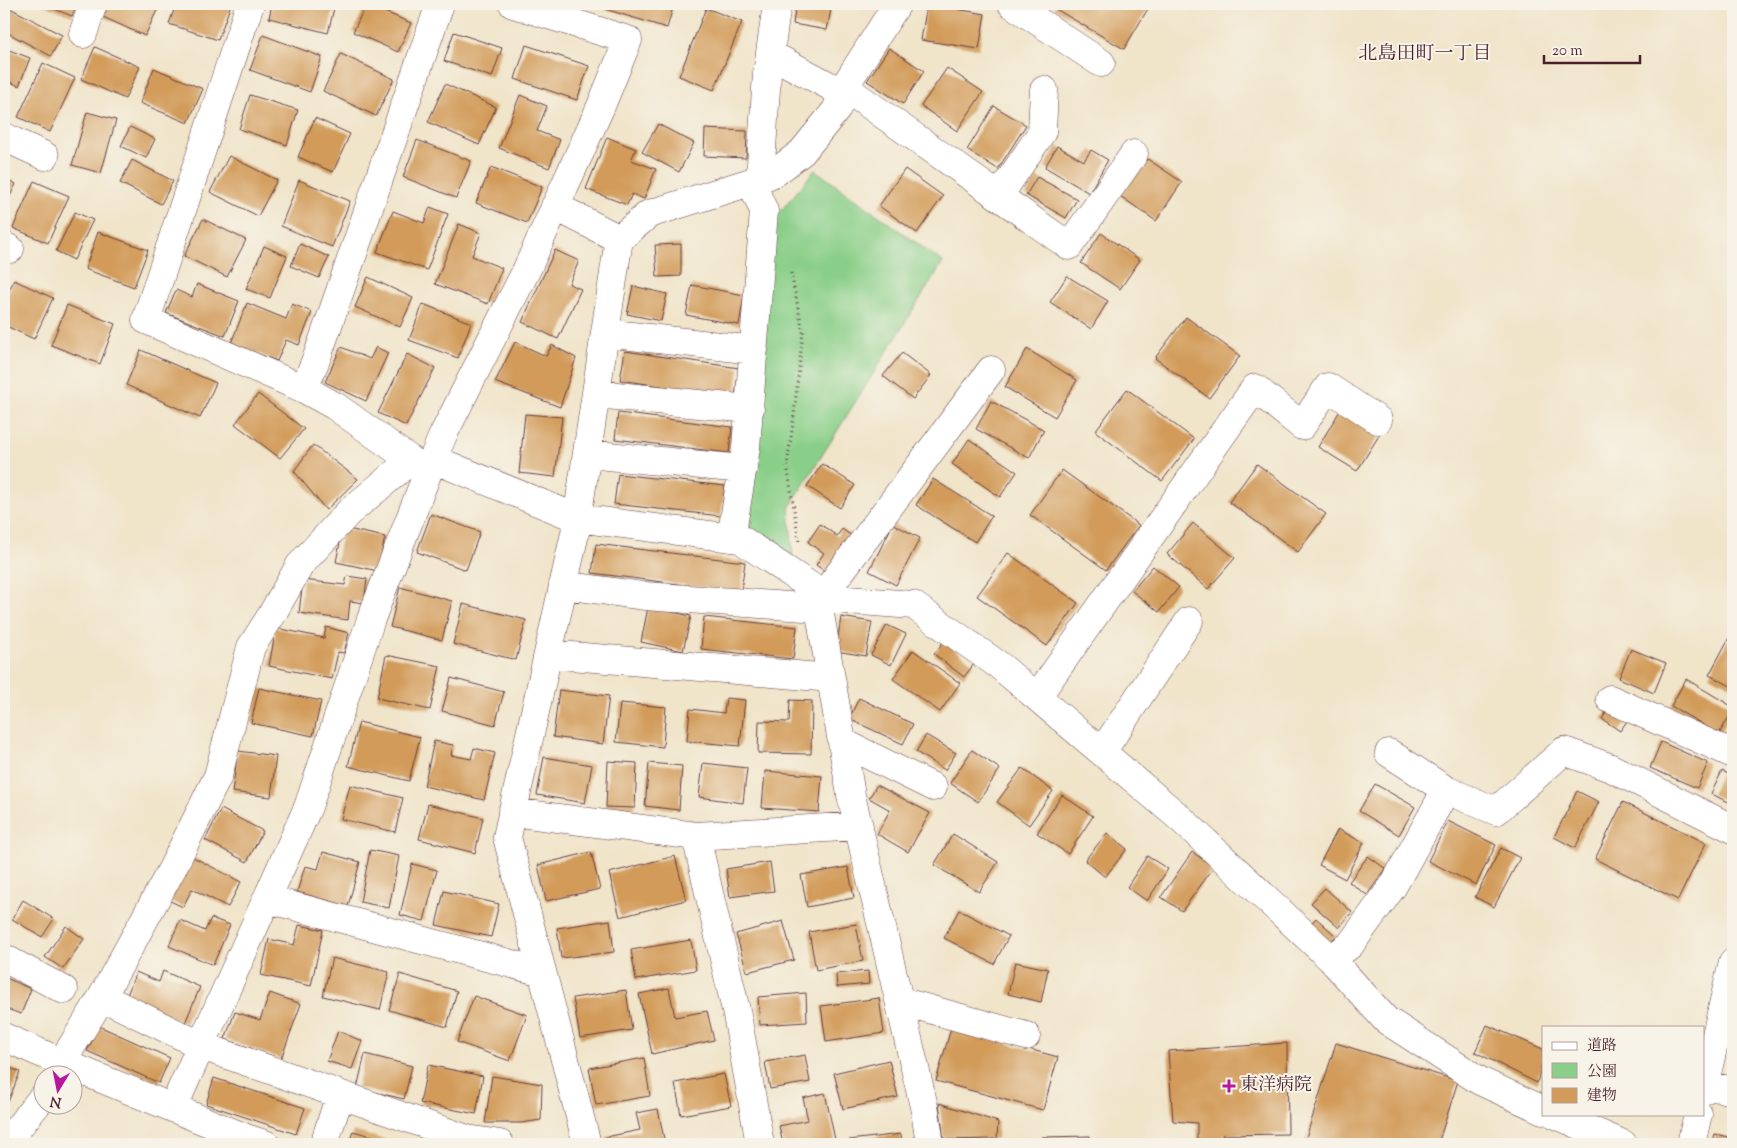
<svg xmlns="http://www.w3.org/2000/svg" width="1737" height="1148" font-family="'Sorts Mill Goudy','Noto Serif JP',serif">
  <rect width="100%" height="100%" fill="#f7f3e8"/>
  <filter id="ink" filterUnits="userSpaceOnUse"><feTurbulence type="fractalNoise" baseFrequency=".02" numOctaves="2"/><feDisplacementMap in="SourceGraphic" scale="10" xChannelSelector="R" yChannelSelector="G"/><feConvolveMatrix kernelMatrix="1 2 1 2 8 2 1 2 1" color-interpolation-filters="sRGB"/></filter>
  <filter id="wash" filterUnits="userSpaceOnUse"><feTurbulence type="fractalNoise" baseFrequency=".0096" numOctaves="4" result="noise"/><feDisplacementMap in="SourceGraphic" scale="20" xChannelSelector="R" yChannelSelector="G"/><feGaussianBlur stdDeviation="1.12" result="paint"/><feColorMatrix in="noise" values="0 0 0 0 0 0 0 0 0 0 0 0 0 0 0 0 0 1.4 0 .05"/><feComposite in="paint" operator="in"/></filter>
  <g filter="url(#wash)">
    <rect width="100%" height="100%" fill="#f0e4c9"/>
    <!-- green -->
    <path fill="#8acf89" stroke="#6a775a" d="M815 170 943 262 789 508 793 560 746 536 769 225Z"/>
    <g id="blocks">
      <!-- building -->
      <path fill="#d29b5a" d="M42 4H77L72 16Z
        M109 4H148L158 8 145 36 103 17Z
        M176 4H231L218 40 169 24Z
        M272 4H335L328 33 269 18Z
        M366 4 411 23 398 52 353 32Z
        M607 4H674L667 28 605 9Z
        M796 4H832L827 30 793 24Z
        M927 4 985 14 979 49 921 40Z
        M1057 4H1144L1149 7 1124 49 1054 8Z
        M4 5 62 35 51 56 4 31Z
        M706 8 742 22 714 90 679 76Z
        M454 32 502 48 492 77 444 61Z
        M263 35 322 57 310 92 250 70Z
        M526 45 589 66 577 100 515 79Z
        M95 47 140 67 125 99 81 79Z
        M4 48 30 58 19 86 4 79Z
        M889 48 924 71 903 104 867 81Z
        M341 54 394 79 376 116 323 91Z
        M43 63 75 78 50 132 18 117Z
        M154 68 203 89 188 123 140 103Z
        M947 68 983 92 957 131 921 106Z
        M445 84 496 107 479 145 428 122Z
        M250 95 298 110 287 145 239 129Z
        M520 95 547 106 537 131 560 140 549 168 499 148Z
        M994 106 1026 125 998 169 967 150Z
        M87 112 116 120 101 173 72 165Z
        M315 118 350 134 333 172 298 157Z
        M658 124 694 143 679 172 642 152Z
        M130 127 155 139 146 158 121 146Z
        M705 129 747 131 746 158 704 156Z
        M607 137 636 149 631 160 656 169 644 199 632 194 627 205 586 189Z
        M417 140 471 161 456 198 403 177Z
        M1057 146 1084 161 1091 150 1108 160 1089 193 1045 167Z
        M229 156 277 180 258 216 210 192Z
        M1146 158 1182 182 1156 221 1120 196Z
        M132 160 173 181 161 204 120 183Z
        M491 167 542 187 527 223 476 203Z
        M905 169 943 196 917 233 879 206Z
        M1037 177 1077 199 1066 218 1026 195Z
        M4 178 16 184 4 208Z
        M299 180 350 201 332 247 281 226Z
        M34 181 69 196 48 243 13 228Z
        M430 207 448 214 427 270 377 252 393 211 424 223Z
        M75 212 93 220 74 260 56 251Z
        M203 219 246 240 227 277 184 256Z
        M459 224 481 233 472 256 502 268 488 304 435 284Z
        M98 232 148 250 134 287 85 269Z
        M1101 233 1140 260 1120 289 1081 263Z
        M300 244 329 257 319 278 291 266Z
        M681 244V276L657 277 655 245Z
        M264 246 287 256 270 298 246 289Z
        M555 250 579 261 569 284 581 289 558 339 522 322Z
        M1067 276 1108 301 1091 329 1050 302Z
        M368 277 413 298 400 327 355 307Z
        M14 280 53 298 34 339 4 325V301Z
        M197 284 239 301 225 336 166 313 176 290 192 297Z
        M692 285 744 295 739 325 686 315Z
        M633 286 667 294 661 321 627 314Z
        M247 303 286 319 292 304 312 312 299 345 286 340 277 361 231 343Z
        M423 304 471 323 458 358 409 340Z
        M67 305 115 324 100 364 51 345Z
        M1186 317 1240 356 1209 398 1155 358Z
        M515 342 546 356 552 345 576 358 560 407 495 382Z
        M341 347 370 359 376 347 388 353 366 401 325 382Z
        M1027 349 1077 380 1055 417 1005 387Z
        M141 350 216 383 200 418 126 385Z
        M625 351 739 368 735 397 620 380Z
        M902 353 931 375 913 399 883 376Z
        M407 354 435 368 406 426 378 413Z
        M1127 389 1194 439 1162 481 1095 431Z
        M258 394 304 429 280 458 235 424Z
        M991 401 1044 430 1029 458 976 429Z
        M1341 409 1380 434 1357 471 1318 447Z
        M618 413 732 427 729 453 615 439Z
        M525 414 562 417 555 477 519 473Z
        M969 439 1017 472 1000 497 952 464Z
        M313 445 358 479 326 510 294 471Z
        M822 464 855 485 840 508 807 486Z
        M1257 464 1326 514 1298 552 1229 502Z
        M1062 470 1139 525 1106 570 1030 515Z
        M618 474 725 486 721 516 614 504Z
        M933 479 992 516 975 542 916 505Z
        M431 514 480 532 466 570 417 552Z
        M1193 523 1235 558 1208 589 1167 554Z
        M820 524 837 536 842 529 852 536 827 573 816 565 824 553 808 542Z
        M893 524 920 538 896 585 869 571Z
        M343 528 385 537 378 571 336 562Z
        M596 544 745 562 741 592 592 573Z
        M1008 553 1078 603 1047 646 977 596Z
        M1153 566 1179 587 1159 612 1132 591Z
        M347 576 367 579 364 603 350 601 348 620 299 613 303 580 345 585Z
        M400 587 452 601 442 640 390 627Z
        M463 604 526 620 516 660 453 644Z
        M648 607 691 616 683 651 641 642Z
        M704 617 797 627 793 659 701 649Z
        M841 617 872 622 866 656 836 651Z
        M887 625 906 634 891 665 871 655Z
        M326 627 349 633 344 653 338 652 332 679 269 666 276 628 324 638Z
        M1730 636 1733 637V687L1709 675Z
        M944 641 974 664 964 677 934 654Z
        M1631 649 1666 663 1654 693 1619 678Z
        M913 650 960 683 940 712 893 679Z
        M386 655 440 666 430 710 377 698Z
        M451 678 504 692 495 725 442 711Z
        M1686 679 1733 707V710L1719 734 1671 706Z
        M259 688 321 701 313 736 251 723Z
        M559 690 609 696 603 744 553 737Z
        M726 698 745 700 740 746 687 741 690 709 724 713Z
        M859 698 913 724 903 744 849 719Z
        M790 700 812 701 811 754 758 753 759 721 789 722Z
        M620 703 666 707 663 747 616 742Z
        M1611 705 1630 717 1620 731 1602 719Z
        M359 722 420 737 409 781 348 766Z
        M926 735 956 753 945 770 916 752Z
        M434 741 453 745 451 755 471 759 474 748 495 753 484 800 424 786Z
        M1661 742 1708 763 1697 788 1650 768Z
        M972 750 1000 769 978 802 950 783Z
        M238 751 276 756 271 797 232 792Z
        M544 757 592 765 585 803 537 795Z
        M608 761 637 763 635 808 606 807Z
        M649 763 682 766 679 810 645 806Z
        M703 763 747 768 743 803 699 797Z
        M1022 768 1053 791 1029 825 997 802Z
        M765 771 822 776 819 812 762 808Z
        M1722 771 1733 776V804L1711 794Z
        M1375 784 1415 807 1399 835 1359 811Z
        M350 785 403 798 395 832 341 819Z
        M877 785 930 813 908 852 877 834 890 810 869 798Z
        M1577 791 1599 802 1575 848 1554 837Z
        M1062 795 1093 816 1068 854 1037 833Z
        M1623 802 1706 843 1678 900 1595 859Z
        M428 804 483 818 475 853 419 839Z
        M221 809 263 831 247 862 205 840Z
        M1448 821 1496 845 1476 885 1428 861Z
        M1338 829 1364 843 1345 879 1319 865Z
        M1107 833 1127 849 1105 877 1085 860Z
        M953 834 998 862 979 892 934 865Z
        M1501 848 1520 858 1494 907 1475 897Z
        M370 850 399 856 389 908 360 902Z
        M323 852 360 862 348 906 297 892 305 866 318 869Z
        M591 852 600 889 546 901 538 865Z
        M1192 852 1214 867 1182 911 1161 897Z
        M191 856 241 882 228 907 192 889 183 907 168 900Z
        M675 856 686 900 620 917 609 873Z
        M1147 856 1168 869 1147 901 1127 887Z
        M1368 856 1386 869 1367 895 1349 882Z
        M770 862 774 891 730 897 726 869Z
        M412 864 437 870 424 921 400 915Z
        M848 867 854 898 807 907 801 875Z
        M1325 888 1352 912 1339 928 1311 903Z
        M444 891 499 904 491 937 436 925Z
        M23 900 54 919 42 937 12 919Z
        M959 910 1009 936 994 964 944 938Z
        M211 918 230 925 213 965 169 946 180 920 205 931Z
        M1316 918 1336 936 1327 946 1307 928Z
        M610 920 614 952 561 958 557 928Z
        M783 921 794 960 747 972 736 934Z
        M856 924 863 961 816 970 809 932Z
        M299 925 323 930 311 986 261 975 269 939 294 945Z
        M66 926 84 939 63 969 45 957Z
        M691 940 696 970 636 980 631 950Z
        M332 958 389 972 380 1010 323 996Z
        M1015 962 1048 969 1041 1002 1008 994Z
        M163 971 200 987 185 1023 126 998 136 972 159 982Z
        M868 971 869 984 837 987 836 974Z
        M400 974 457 991 447 1027 389 1010Z
        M4 977 31 989 21 1014 4 1008Z
        M669 988 675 1017 707 1011 714 1040 652 1054 639 994Z
        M626 990 632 1030 580 1038 573 998Z
        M270 993 301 1004 281 1059 225 1039 235 1012 260 1020Z
        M806 993 807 1022 760 1025 758 997Z
        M474 996 527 1015 510 1061 457 1042Z
        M879 998 884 1033 826 1042 821 1006Z
        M1487 1025 1543 1049V1059L1537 1083 1475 1052Z
        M99 1026 170 1058 159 1083 87 1051Z
        M951 1028 1058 1057 1043 1110 936 1081Z
        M338 1031 362 1041 352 1069 327 1061Z
        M1287 1043 1288 1134 1222 1135 1223 1144H1183L1197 1141V1123L1173 1121 1168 1051Z
        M1336 1043 1458 1081 1438 1144H1304Z
        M365 1054 412 1066 404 1099 357 1088Z
        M805 1055 810 1082 770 1089 765 1062Z
        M644 1058 650 1096 596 1105 589 1068Z
        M889 1060 898 1097 843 1109 834 1073Z
        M4 1065 20 1072 8 1102 4 1101Z
        M428 1065 483 1076 476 1114 420 1103Z
        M724 1074 731 1106 681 1115 675 1083Z
        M492 1076 542 1084 541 1120 521 1123H485Z
        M214 1078 305 1108 296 1134 206 1104Z
        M825 1093 836 1144H783L779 1126 808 1120 803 1098Z
        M939 1103 998 1122 997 1139 944 1140Z
        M658 1109 665 1144H607L606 1137 640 1130 636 1113Z
        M353 1131 401 1144H349Z
        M901 1134 902 1144H849V1140Z
        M1715 1134 1733 1138V1144H1712Z
        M1090 1136V1144H1042V1137Z"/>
    </g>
  </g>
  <g filter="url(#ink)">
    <use href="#blocks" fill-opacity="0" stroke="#633d43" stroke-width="1"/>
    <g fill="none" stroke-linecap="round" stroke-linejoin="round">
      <!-- minor casing -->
      <g stroke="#633d43" stroke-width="29">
        <path id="minor" d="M250 4 146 320 304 389 335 406 426 471
          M1012 4 1101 63
          M83 34 93 4
          M770 54 841 92
          M844 87 1069 246 1134 154
          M4 137 45 156
          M760 179 767 74 777 4
          M999 196 1042 132 1044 90
          M555 206 619 239 575 533 507 837 587 1144
          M619 239 649 214 760 179 776 172 802 152 837 109 841 92 897 4
          M4 246 10 249
          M605 333 754 350
          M991 370 821 598 913 605 1000 666 1181 819 1331 959 1386 1020 1480 1081 1543 1110
          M304 389 317 357 440 4
          M596 394 750 409
          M587 454 743 469
          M433 459 577 518 740 539 816 590 821 598 819 608 851 795 925 1111 930 1144
          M731 538 746 448 764 211 751 182
          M563 585 644 596 819 608
          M548 654 831 678
          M1037 697 1255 388 1302 426 1328 387 1378 420
          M1610 699 1733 754
          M842 742 933 787
          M1102 752 1189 621
          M1389 753 1446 790 1496 811 1564 751 1611 768 1733 829
          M512 812 696 836 859 826
          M696 836 737 1015 760 1144
          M267 899 542 972
          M4 958 64 990
          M1331 959 1350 945 1393 886 1446 790
          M102 997 202 1046 467 1139 500 1144
          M900 1001 1026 1036
          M4 1037 68 1065 62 1074
          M62 1062 102 997 172 869 218 776 251 647 271 616 300 565 348 513 411 460
          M68 1065 246 1138 265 1144
          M1705 1085 1733 1091
          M1703 1091 1733 962
          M173 1108 308 807 371 619 433 459 443 435 526 271 601 106 628 40 513 4
          M1554 1114 1623 1144
          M5 1144 42 1098
          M324 1144 340 1095
          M1691 1144 1698 1114"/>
      </g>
      <!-- path -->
      <path stroke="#633d43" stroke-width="3" stroke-dasharray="1 4" stroke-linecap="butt" d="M791 273 803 332 793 423 787 465 799 541"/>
      <!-- minor -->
      <use href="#minor" stroke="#fff" stroke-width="28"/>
    </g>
  </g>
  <!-- markers -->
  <path fill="#b5179e" stroke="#f7f3e8" stroke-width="2" d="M1226.5 1078.5h5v5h5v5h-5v5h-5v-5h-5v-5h5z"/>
  <g text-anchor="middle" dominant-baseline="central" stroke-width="4" stroke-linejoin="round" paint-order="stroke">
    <!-- poi labels -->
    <g font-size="18" fill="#4a1f2b" stroke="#f7f3e8" text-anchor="start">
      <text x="1240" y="1086">東洋病院</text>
    </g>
    <!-- neighbourhood labels -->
    <g font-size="19" fill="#4a1f2b" stroke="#f7f3e8">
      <text x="1425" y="54">北島田町一丁目</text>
    </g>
  </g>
  <!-- margin -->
  <rect width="1737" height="1148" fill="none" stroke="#f7f3e8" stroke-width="20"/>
  <!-- legend -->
  <rect x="1542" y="1026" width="162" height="90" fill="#f7f3e8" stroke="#b29e9c"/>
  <rect x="1552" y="1042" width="25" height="8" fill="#ffffff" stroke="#b29e9c"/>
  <text x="1587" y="1050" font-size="15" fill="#4a1f2b">道路</text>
  <rect x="1552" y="1063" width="25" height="15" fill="#8acf89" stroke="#b29e9c"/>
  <text x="1587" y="1076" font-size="15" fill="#4a1f2b">公園</text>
  <rect x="1552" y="1088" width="25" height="15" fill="#d29b5a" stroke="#b29e9c"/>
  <text x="1587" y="1100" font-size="15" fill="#4a1f2b">建物</text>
  <!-- north arrow -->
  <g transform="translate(58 1090) rotate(190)"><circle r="24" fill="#f7f3e8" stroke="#b29e9c"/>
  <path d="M0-4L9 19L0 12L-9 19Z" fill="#b5179e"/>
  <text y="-8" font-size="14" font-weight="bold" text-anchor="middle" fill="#4a1f2b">N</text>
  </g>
  <!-- scale -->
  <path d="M1544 55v8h96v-8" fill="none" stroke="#4a1f2b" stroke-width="2.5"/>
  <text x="1552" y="55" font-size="15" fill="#4a1f2b" stroke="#f7f3e8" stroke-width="4" paint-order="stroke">20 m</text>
</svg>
